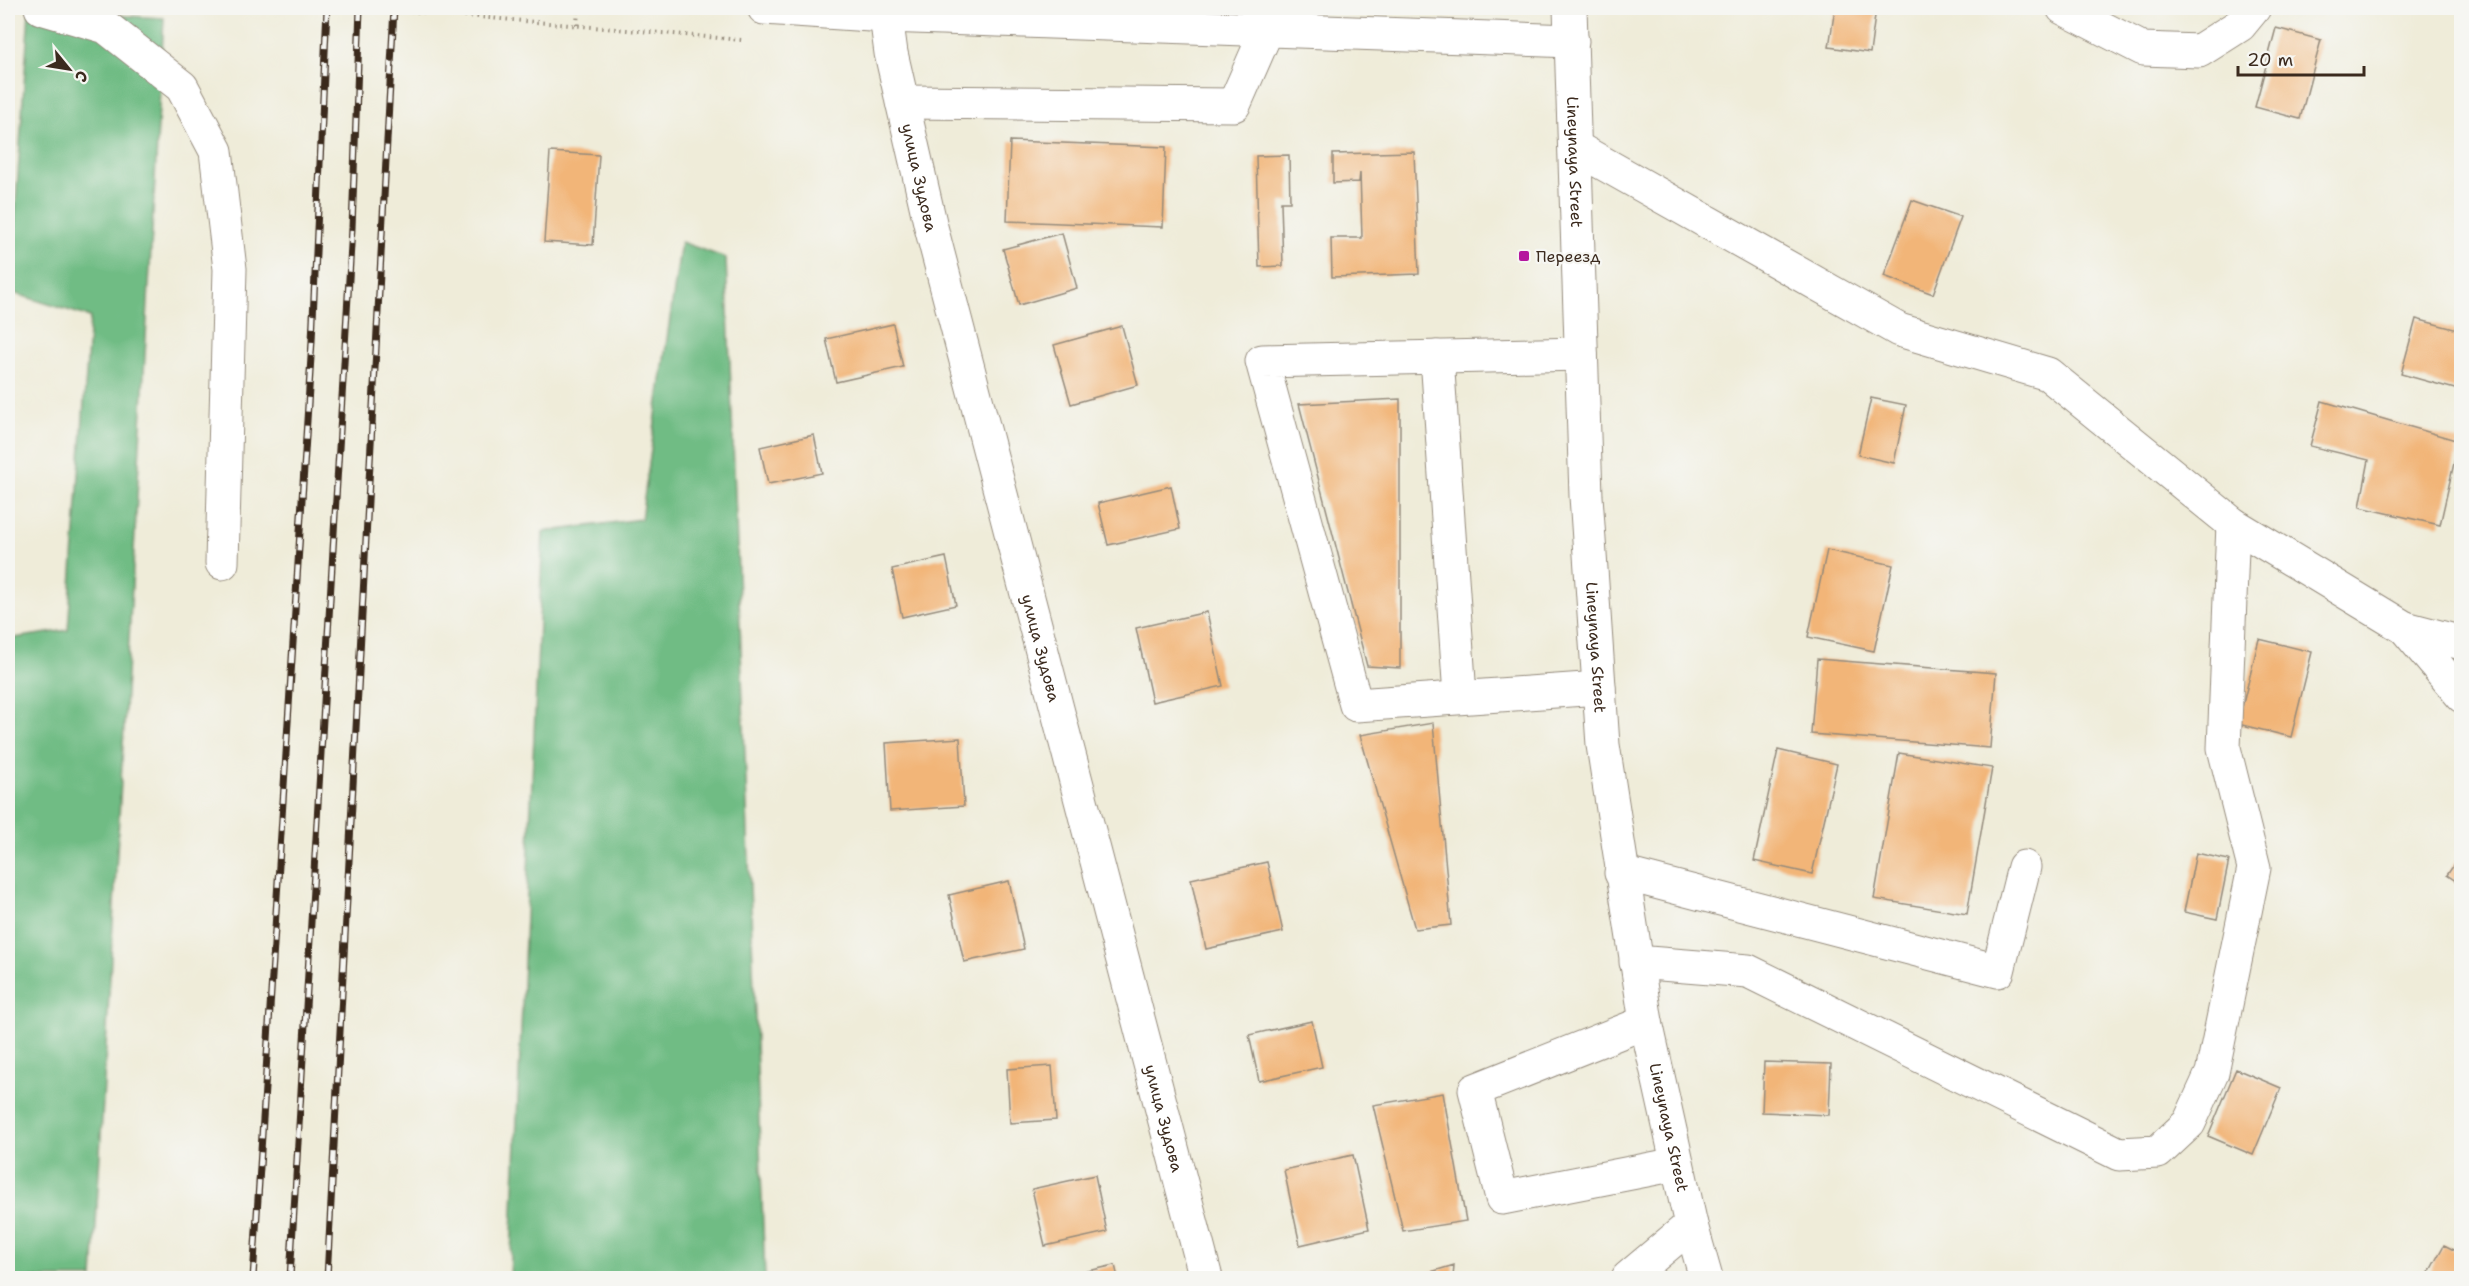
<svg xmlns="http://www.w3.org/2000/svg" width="2469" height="1286" font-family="'Shantell Sans',sans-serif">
  <rect width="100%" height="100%" fill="#f6f6f2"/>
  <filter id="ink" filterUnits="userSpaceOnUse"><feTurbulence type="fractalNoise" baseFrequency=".0167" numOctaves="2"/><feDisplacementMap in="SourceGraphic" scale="12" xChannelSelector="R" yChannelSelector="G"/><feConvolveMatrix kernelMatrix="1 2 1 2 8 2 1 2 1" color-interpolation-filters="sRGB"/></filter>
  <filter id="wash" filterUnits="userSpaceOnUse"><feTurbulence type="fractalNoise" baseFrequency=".008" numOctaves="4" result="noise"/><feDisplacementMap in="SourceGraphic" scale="24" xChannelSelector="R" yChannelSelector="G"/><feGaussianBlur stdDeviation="1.35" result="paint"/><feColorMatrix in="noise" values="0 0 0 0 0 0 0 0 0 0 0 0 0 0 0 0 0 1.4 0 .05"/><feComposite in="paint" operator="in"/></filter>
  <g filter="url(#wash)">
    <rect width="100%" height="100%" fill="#efecd9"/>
    <!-- forest -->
    <path fill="#70bc84" stroke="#567351" stroke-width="1.5" d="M29 11 164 18 93 1278H8V639L68 630 90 317 10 292Z
      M681 242 726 258 765 1278H510L543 532 641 519Z"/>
    <g id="blocks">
      <!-- building -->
      <path fill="#f2b578" d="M1835 8H1876L1870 53 1829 47Z
        M2276 28 2321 40 2300 119 2255 107Z
        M1010 141 1166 147 1163 227 1007 221Z
        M550 152 599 155 593 245 544 242Z
        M1414 152 1419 274 1332 277 1331 238H1362L1360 172 1359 182 1333 183V154Z
        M1289 155 1290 202H1281L1283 266 1259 267 1256 156Z
        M1912 200 1961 217 1933 294 1884 276Z
        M1062 233 1077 288 1019 305 1003 249Z
        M2416 319 2462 331V391L2401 374Z
        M893 324 903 367 836 382 826 339Z
        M1122 326 1138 385 1071 404 1054 345Z
        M1871 398 1906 405 1894 463 1858 455Z
        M1400 399V668L1367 666 1299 404Z
        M2322 401 2459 441 2440 525 2360 507 2369 460 2310 446Z
        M814 435 822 473 768 484 760 447Z
        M1171 486 1180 529 1108 545 1098 503Z
        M1827 550 1893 565 1874 651 1808 637Z
        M946 557 956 605 902 617 892 569Z
        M1207 612 1223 686 1152 702 1136 628Z
        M2259 639 2312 652 2291 737 2238 724Z
        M1817 659 1996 673 1990 748 1811 734Z
        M1433 723 1451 925 1415 929 1360 735Z
        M960 738 964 806 890 811 886 743Z
        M1778 750 1837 764 1812 874 1754 861Z
        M1899 753 1992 768 1967 914 1874 899Z
        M2196 853 2229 860 2217 919 2184 912Z
        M2462 853V885L2447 875Z
        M1267 862 1283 932 1206 949 1191 879Z
        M1009 881 1024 949 964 962 949 895Z
        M1312 1021 1322 1067 1259 1081 1249 1035Z
        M1764 1062 1831 1064 1829 1115 1762 1112Z
        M1052 1066 1056 1120 1010 1123 1007 1069Z
        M2236 1069 2281 1088 2253 1155 2208 1136Z
        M1443 1093 1466 1221 1403 1231 1373 1105Z
        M1353 1155 1369 1229 1300 1245 1284 1170Z
        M1095 1175 1107 1232 1045 1246 1032 1189Z
        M2444 1245 2462 1254V1278H2426Z
        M1115 1265 1118 1278H1057Z
        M1454 1265 1453 1278H1411Z"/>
    </g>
  </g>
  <g filter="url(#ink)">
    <use href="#blocks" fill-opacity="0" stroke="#958b7c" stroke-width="1.5"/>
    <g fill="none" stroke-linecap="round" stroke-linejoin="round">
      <!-- minor casing -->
      <g stroke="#958b7c" stroke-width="35">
        <g id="minor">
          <path d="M41 8 106 27 182 87 216 151 230 269 222 563"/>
          <path d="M764 8 886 16 1572 41"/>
          <path id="s1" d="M1570 8 1586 496 1603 745 1646 1022 1691 1225 1706 1278"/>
          <path d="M2063 8 2143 49 2199 51 2240 25 2254 8"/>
          <path id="s2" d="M886 16 891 53 931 227 1206 1278"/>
          <path d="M902 102 1234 105 1267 30"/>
          <path d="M1576 148 1899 330 2048 374 2233 524 2405 628 2462 696"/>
          <path d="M1581 354 1262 361 1356 705 1599 688"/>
          <path d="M1437 357 1460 696"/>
          <path d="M2405 628 2462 643"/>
          <path d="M1621 873 1998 971 2024 867"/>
          <path d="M1636 962 1748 971 2119 1154 2158 1152 2189 1123 2212 1073 2254 868 2224 748 2233 524"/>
          <path d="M1646 1022 1475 1090 1502 1198 1677 1164"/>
          <path d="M1628 1278 1691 1225"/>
        </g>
      </g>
      <!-- path -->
      <path stroke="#958b7c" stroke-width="4" stroke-dasharray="1.5 4.5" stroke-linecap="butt" d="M375 8 742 40
        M577 25 578 8"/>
      <!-- minor -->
      <use href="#minor" stroke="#fff" stroke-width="33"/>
      <!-- rail casing -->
      <g stroke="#3b2a1e" stroke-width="7">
        <path id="rail" d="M253 1278 312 341 327 8
          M290 1278 352 228 360 8
          M327 1278 394 8"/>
      </g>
      <!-- rail -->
      <use href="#rail" stroke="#f6f6f2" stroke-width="4.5" stroke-dasharray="14" stroke-linecap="butt"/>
    </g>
  </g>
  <!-- markers -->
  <rect fill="#b5179e" stroke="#f6f6f2" stroke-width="2" x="1518" y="250" width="12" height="12" rx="3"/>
  <g text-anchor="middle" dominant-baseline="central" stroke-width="4.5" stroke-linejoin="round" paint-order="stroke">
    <!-- street labels -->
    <g font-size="16" fill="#3b2a1e" stroke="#f6f6f2">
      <text stroke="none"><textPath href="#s1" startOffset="154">Lineynaya Street</textPath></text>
      <text stroke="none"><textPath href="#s2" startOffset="165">улица Зудова</textPath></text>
      <text stroke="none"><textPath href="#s1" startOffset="640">Lineynaya Street</textPath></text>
      <text stroke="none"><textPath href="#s2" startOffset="651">улица Зудова</textPath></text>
      <text stroke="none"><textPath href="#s2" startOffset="1137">улица Зудова</textPath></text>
      <text stroke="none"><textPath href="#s1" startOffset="1126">Lineynaya Street</textPath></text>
    </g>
    <!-- poi labels -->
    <g font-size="16" fill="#3b2a1e" stroke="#f6f6f2" text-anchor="start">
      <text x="1536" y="256">Переезд</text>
    </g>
  </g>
  <!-- margin -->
  <rect width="2469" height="1286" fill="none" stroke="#f6f6f2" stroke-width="30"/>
  <!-- north arrow -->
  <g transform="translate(69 69) rotate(120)" stroke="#f6f6f2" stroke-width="4.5" paint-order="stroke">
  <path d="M0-4.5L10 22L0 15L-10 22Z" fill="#3b2a1e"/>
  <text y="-9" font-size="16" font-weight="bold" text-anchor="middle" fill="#3b2a1e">С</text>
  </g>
  <!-- scale -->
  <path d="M2238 66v9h126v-9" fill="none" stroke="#3b2a1e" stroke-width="3"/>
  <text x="2247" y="66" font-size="18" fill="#3b2a1e" stroke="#f6f6f2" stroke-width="4.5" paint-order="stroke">20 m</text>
</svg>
